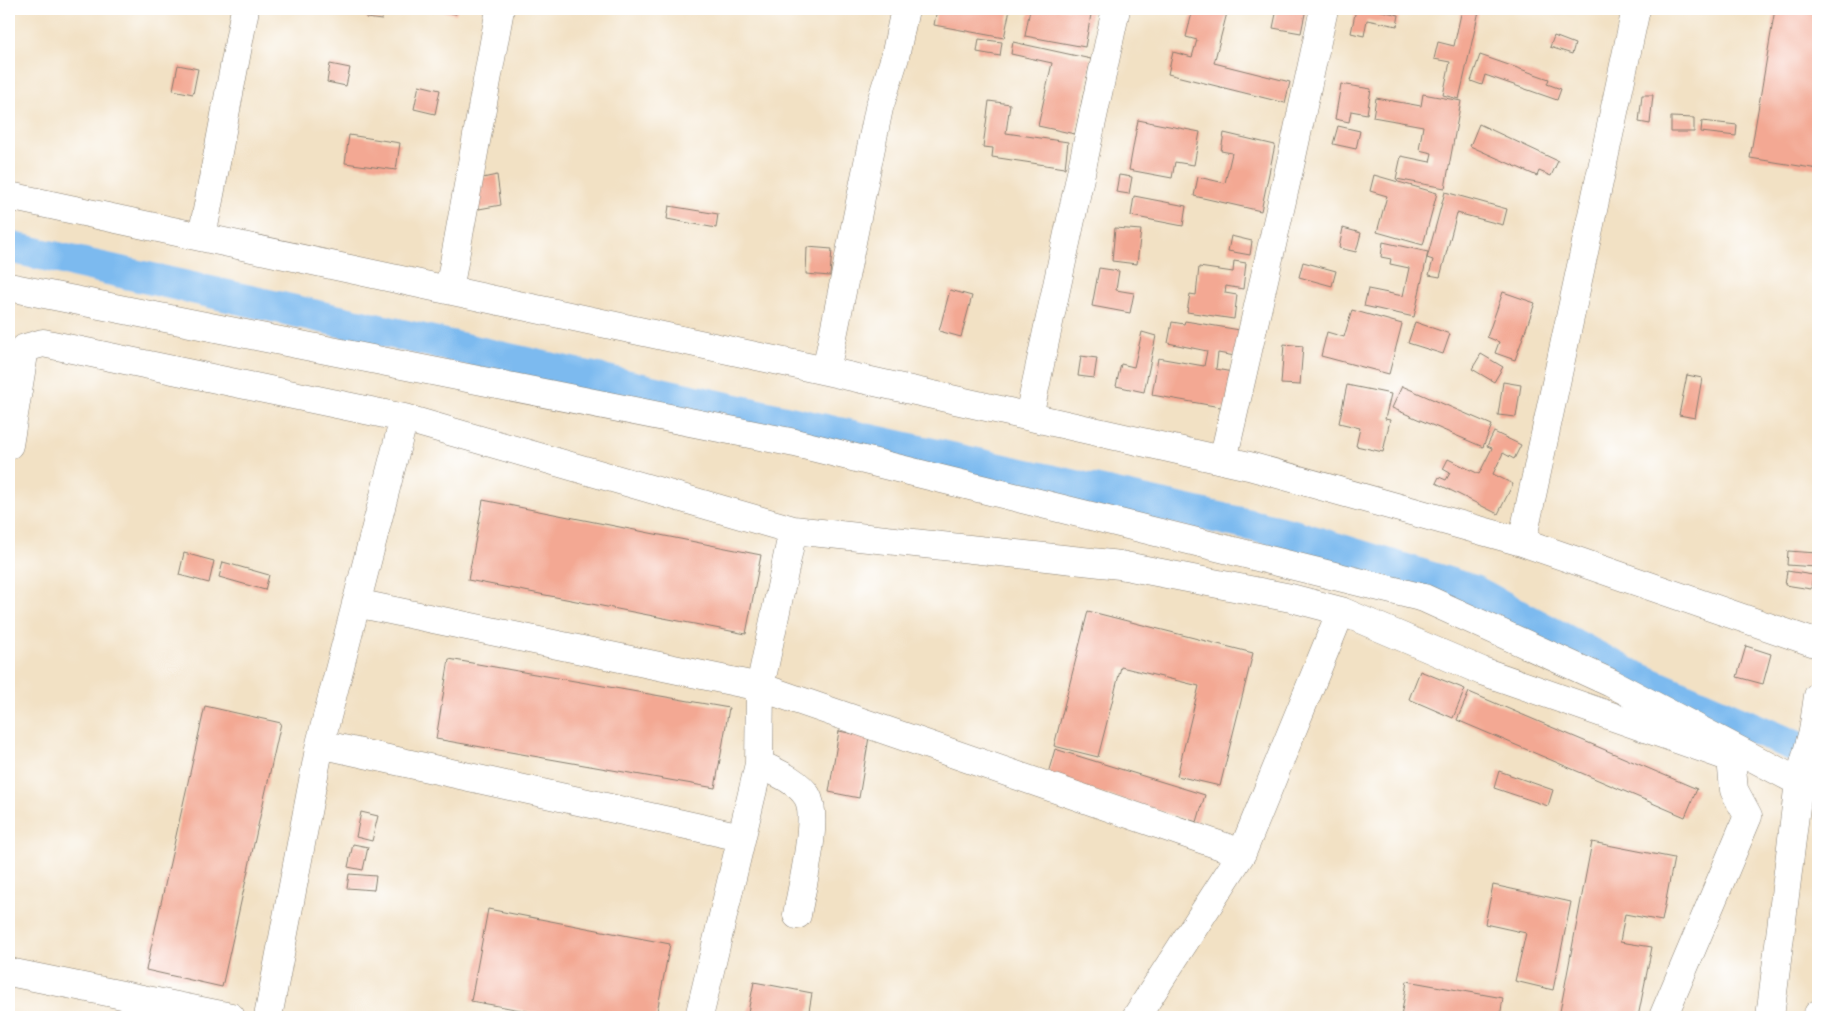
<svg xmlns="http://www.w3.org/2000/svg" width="1827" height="1026" font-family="Alegreya,serif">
  <rect width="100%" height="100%" fill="#fff"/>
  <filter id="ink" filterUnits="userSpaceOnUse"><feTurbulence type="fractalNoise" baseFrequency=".02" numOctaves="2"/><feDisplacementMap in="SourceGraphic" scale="10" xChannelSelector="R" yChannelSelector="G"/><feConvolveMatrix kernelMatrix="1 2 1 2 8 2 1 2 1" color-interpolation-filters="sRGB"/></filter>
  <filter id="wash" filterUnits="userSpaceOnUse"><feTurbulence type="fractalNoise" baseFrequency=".0096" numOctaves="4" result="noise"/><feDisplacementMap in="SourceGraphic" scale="20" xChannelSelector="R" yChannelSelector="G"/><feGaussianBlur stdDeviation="1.12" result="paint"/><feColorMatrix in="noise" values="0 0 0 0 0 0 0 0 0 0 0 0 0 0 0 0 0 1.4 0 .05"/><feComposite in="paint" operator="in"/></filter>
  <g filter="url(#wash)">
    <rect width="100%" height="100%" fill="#f2e1c4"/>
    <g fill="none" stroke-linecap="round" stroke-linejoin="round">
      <!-- canal -->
      <path stroke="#7bbaef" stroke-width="32" d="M9 247 1290 534 1474 591 1629 674 1818 756"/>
    </g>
    <g id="blocks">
      <!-- building -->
      <path fill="#f3a893" d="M367 9H383L382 20 366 18Z
        M433 9H457L456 14Z
        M937 9H1010L1004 38 934 25Z
        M1030 9H1092L1085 47 1025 36Z
        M1161 9H1177V12Z
        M1193 9H1228L1214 63 1290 82 1285 103 1168 74 1173 52 1192 57 1197 40 1186 37Z
        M1277 9H1306L1301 33 1273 28Z
        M1356 9H1373L1399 15 1397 26 1367 20 1364 36 1351 33Z
        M1462 9 1479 11 1459 99 1443 95 1450 62 1434 59 1438 42 1454 46Z
        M1775 9H1818V169L1750 158Z
        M1554 36 1575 44 1572 54 1550 47Z
        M979 39 1002 42 1000 56 977 52Z
        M1013 42 1091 59 1075 134 1038 126 1052 63 1011 54Z
        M1480 55 1549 79 1547 84 1561 89 1557 100 1485 75 1482 85 1471 81Z
        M330 64 350 68 346 86 327 82Z
        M178 65 198 69 193 94 173 90Z
        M1341 84 1371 89 1367 114 1351 111 1349 122 1335 119Z
        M419 85 440 90 435 114 414 109Z
        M1423 94 1461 101 1445 188 1396 179 1401 156 1430 162 1432 153 1419 150 1423 126 1373 117 1376 98 1421 106Z
        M1642 95H1653L1650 124 1639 122Z
        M989 101 1010 104 1006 133 1068 142 1065 168 992 157 993 148 983 147Z
        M1671 117 1694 118V132H1671Z
        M1138 120 1200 132 1194 165 1175 162 1172 178 1129 170Z
        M1702 121 1737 125 1736 136 1701 132Z
        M1479 124 1558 161 1551 176 1539 171 1537 176 1470 146Z
        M1338 126 1360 131 1356 149 1333 144Z
        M1224 133 1275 145 1261 211 1194 196 1198 177 1225 183 1232 153 1221 151Z
        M349 135 400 143 396 170 345 163Z
        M497 175 501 205 479 209 473 180Z
        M1119 175 1132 177 1129 194 1116 192Z
        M1374 175 1437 193 1423 245 1377 232 1387 196 1370 191Z
        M1445 192 1507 209 1503 225 1457 213 1440 277 1429 275 1433 260 1427 258Z
        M1134 196 1186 206 1183 226 1131 216Z
        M669 206 718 214 716 228 667 219Z
        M1115 228 1141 230 1137 264 1112 261Z
        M1343 228 1361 233 1356 252 1339 248Z
        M1231 236 1252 241 1250 255 1228 251Z
        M1383 242 1428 252 1414 317 1364 306 1368 289 1403 296 1409 268 1390 264 1391 259 1381 257Z
        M807 247 832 249 830 276 806 274Z
        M1234 261 1246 263 1243 289 1226 286 1225 293 1237 295 1234 319 1187 312 1190 294 1196 295 1199 267 1233 272Z
        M1303 262 1336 271 1332 286 1299 277Z
        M1099 268 1119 271 1116 290 1134 293 1130 313 1092 306Z
        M950 290 972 296 961 337 939 331Z
        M1503 292 1535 303 1515 360 1495 353 1499 342 1487 337Z
        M1352 310 1402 324 1389 374 1321 356 1327 332 1344 337Z
        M1185 321 1240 330 1235 356 1218 353 1216 369 1232 372 1226 408 1152 395 1158 358 1204 366 1207 351 1168 343 1172 322 1184 324Z
        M1415 322 1450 334 1443 354 1408 343Z
        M1142 332 1156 336 1144 392 1116 386 1121 364 1134 367Z
        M1284 344 1303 346 1300 385 1281 384Z
        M1481 354 1503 367 1494 382 1472 369Z
        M1081 356 1097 358 1094 378 1078 376Z
        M1687 375 1702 378 1695 418 1679 415Z
        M1503 382 1521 385 1516 417 1498 415Z
        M1347 385 1391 394 1385 419 1390 420 1383 452 1356 446 1360 428 1339 423Z
        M1402 386 1492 425 1483 447 1392 408Z
        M1494 432 1521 445 1514 459 1503 453 1493 474 1513 484 1498 514 1436 483 1439 477 1446 480 1450 473 1443 469 1448 459 1479 474 1492 448 1487 446Z
        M483 500 761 555 746 634 468 580Z
        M1788 551 1817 553 1816 567 1787 565Z
        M184 553 214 561 209 583 179 575Z
        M223 562 269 575 265 590 219 577Z
        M1787 571 1813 575 1811 589 1785 585Z
        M1088 611 1253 653 1220 786 1177 776 1199 686 1121 667 1098 757 1054 746Z
        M1746 646 1771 654 1763 684 1737 677Z
        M449 659 729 708 715 788 436 739Z
        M1420 671 1465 689 1453 718 1409 699Z
        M1469 692 1697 789 1685 817 1457 720Z
        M205 706 281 723 222 987 146 970Z
        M839 731 869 737 859 798 829 792Z
        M1055 749 1205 795 1197 822 1047 777Z
        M1499 771 1553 790 1548 806 1494 788Z
        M361 812 378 816 372 841 356 837Z
        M1592 842 1674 858 1662 921 1625 914 1620 942 1652 947 1638 1017H1559Z
        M353 844 368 847 363 870 348 867Z
        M349 874 376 876 374 890 347 888Z
        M1493 885 1571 902 1553 990 1515 981 1526 933 1485 924Z
        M488 909 670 944 656 1017H559L471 1001Z
        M1407 981 1503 998 1500 1017H1401Z
        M754 982 812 993 808 1017H747Z"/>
    </g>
  </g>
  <g filter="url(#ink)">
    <use href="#blocks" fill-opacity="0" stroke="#877e70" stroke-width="1"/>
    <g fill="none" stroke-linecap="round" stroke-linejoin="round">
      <!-- minor casing -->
      <g stroke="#877e70" stroke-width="29">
        <path id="minor" d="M9 196 826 371 1249 466 1522 542 1818 644
          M202 237 245 9
          M9 287 795 443 1424 598 1611 683 1799 782 1818 788
          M449 290 500 9
          M826 371 879 108 895 57 905 9
          M1029 416 1116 9
          M9 445 25 348 43 343 404 418 793 530 1120 565 1291 598 1341 611 1482 671 1731 758 1734 790 1748 816 1663 1017
          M1223 460 1292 157 1324 9
          M1522 542 1636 9
          M356 603 760 687 1242 853
          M320 744 741 837
          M759 764C775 772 797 780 807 796 820 817 801 890 797 915
          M9 972 231 1017
          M268 1017 320 744 404 418
          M699 1017 759 764 760 687 793 530
          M1136 1017 1242 853 1341 611
          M1818 1017V1014"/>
      </g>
      <!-- major casing -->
      <g stroke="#877e70" stroke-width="29">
        <path id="major" d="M1770 1017 1799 782 1813 731 1818 696"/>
      </g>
      <!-- minor -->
      <use href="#minor" stroke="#fff" stroke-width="28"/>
      <!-- major -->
      <use href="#major" stroke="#fff" stroke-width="28"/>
    </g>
  </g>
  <!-- margin -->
  <rect width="1827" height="1026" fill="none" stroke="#fff" stroke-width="30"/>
</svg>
